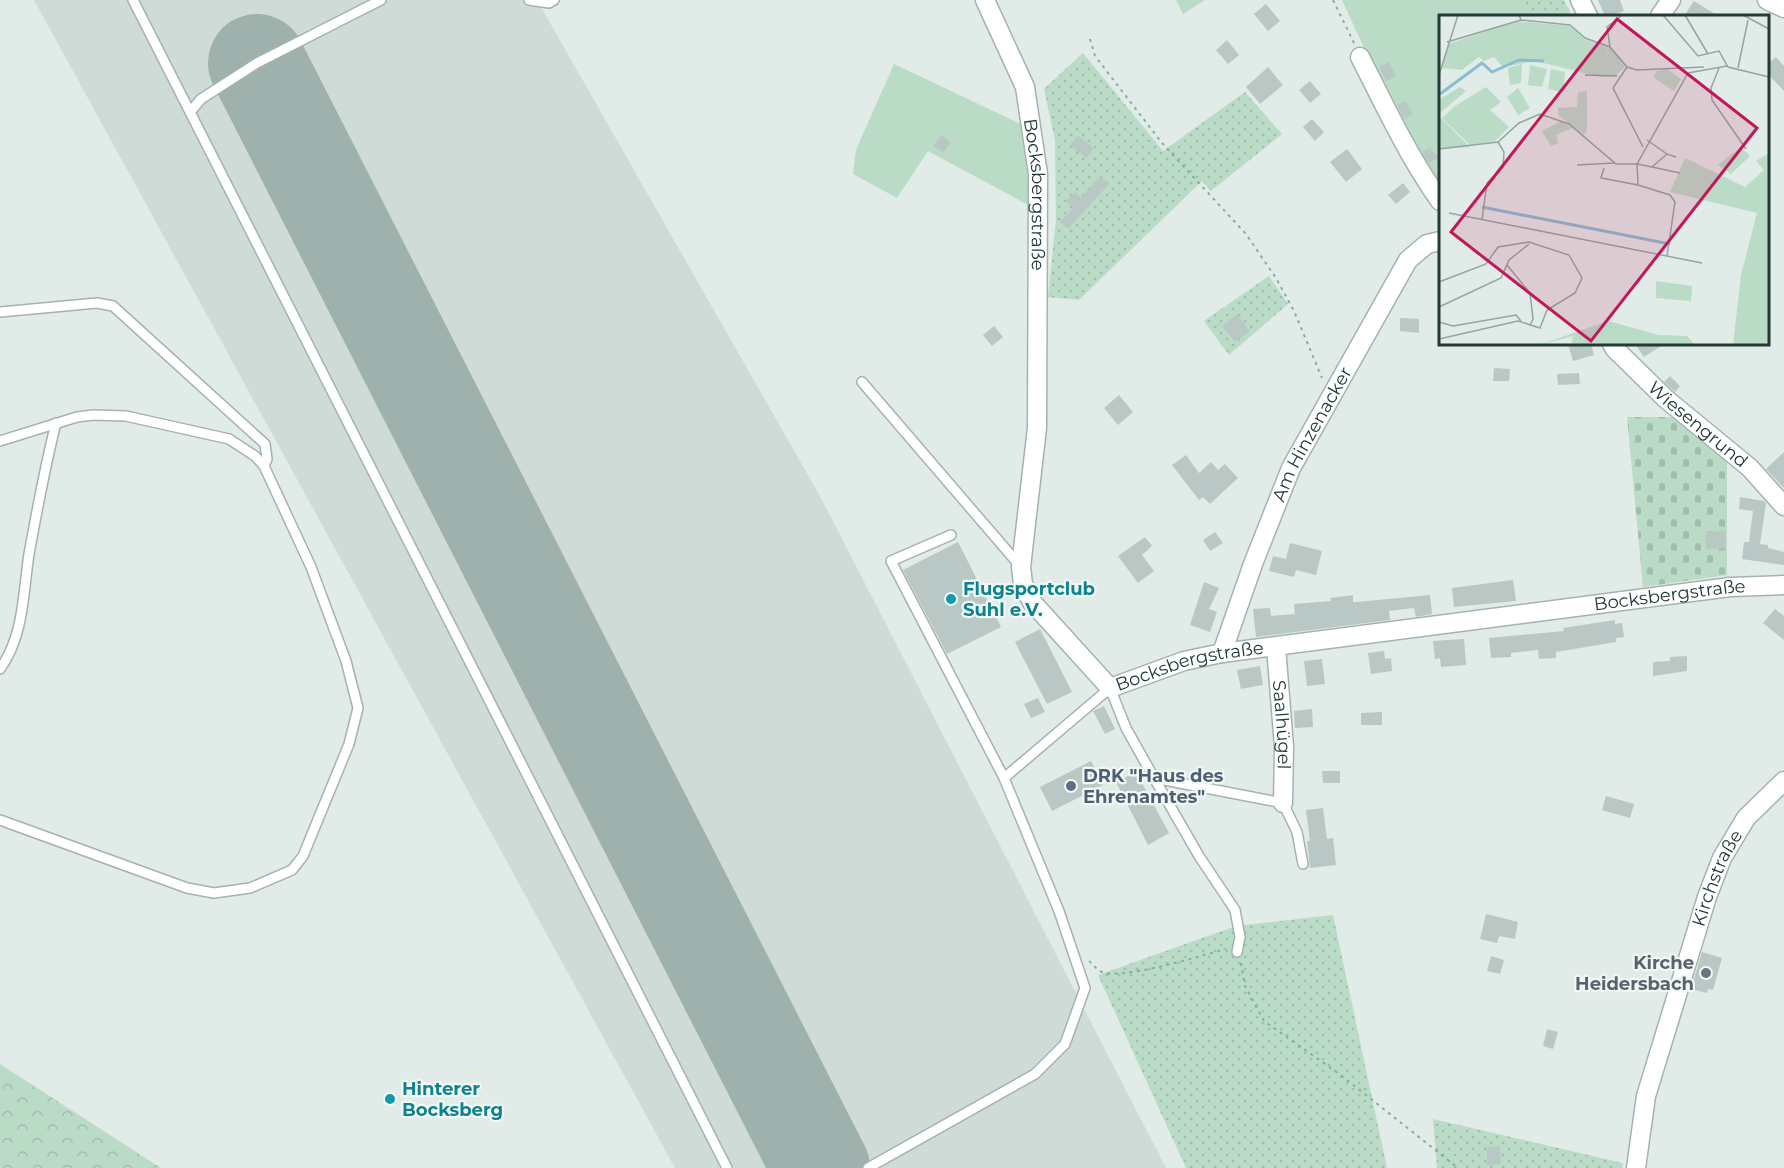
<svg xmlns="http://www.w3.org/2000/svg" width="1784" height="1168" font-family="Montserrat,sans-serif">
  <defs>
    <pattern id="grass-dots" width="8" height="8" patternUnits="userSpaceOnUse" patternTransform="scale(1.5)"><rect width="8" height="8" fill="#badcc7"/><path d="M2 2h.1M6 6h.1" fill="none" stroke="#a0beac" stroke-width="1.8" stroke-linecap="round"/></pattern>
    <pattern id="forest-crowns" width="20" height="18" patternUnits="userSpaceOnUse" patternTransform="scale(1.5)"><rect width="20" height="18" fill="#badcc7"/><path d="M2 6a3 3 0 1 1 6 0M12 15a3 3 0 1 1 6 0" fill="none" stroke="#a0beac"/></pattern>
    <pattern id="cemetery-stones" width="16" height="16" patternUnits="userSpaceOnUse" patternTransform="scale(1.5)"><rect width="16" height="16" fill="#badcc7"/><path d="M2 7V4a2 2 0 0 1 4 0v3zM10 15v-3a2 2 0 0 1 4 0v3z" fill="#a0beac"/></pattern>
  </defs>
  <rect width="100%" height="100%" fill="#e1ebe7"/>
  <!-- built -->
  <path fill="#cfdbd7" d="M34 0H537L821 498 1166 1168H675Z"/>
  <!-- grass -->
  <path fill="url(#grass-dots)" d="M1523 0H1564L1572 16H1529Z
    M1083 53 1163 151 1245 92 1282 134 1211 191 1202 181 1079 300 1048 297 1056 220 1055 140 1044 89Z
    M1269 276 1288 304 1229 355 1204 321Z
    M1333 915 1387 1168H1186L1098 975 1236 926Z
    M1433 1119 1623 1163 1622 1168H1437Z"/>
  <!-- forest -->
  <path fill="url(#forest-crowns)" d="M0 1064 161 1168H0Z"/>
  <!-- cemetery -->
  <path fill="url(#cemetery-stones)" d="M1627 417H1677L1727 461V575L1643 587Z"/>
  <!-- garden -->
  <path fill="#badcc7" d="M1176 0H1205L1183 14Z
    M1342 0H1523L1529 16H1440V184L1415 148 1366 52Z
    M894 64 1023 125 1030 206 928 151 897 198 853 174 856 150Z"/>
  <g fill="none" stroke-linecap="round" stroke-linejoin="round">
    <!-- runway -->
    <path stroke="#9eb1ac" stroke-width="98" d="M257 63 821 1168"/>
  </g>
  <!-- building -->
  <path fill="#b9c8c4" d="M1598 0H1620L1624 11 1612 16H1605Z
    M1694 1 1718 16H1684Z
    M1266 4 1280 21 1268 31 1254 14Z
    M1227 40 1239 55 1228 64 1216 50Z
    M1776 57 1784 66V91L1767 73V65Z
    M1389 62 1396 76 1386 81 1379 67Z
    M1268 67 1283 85 1260 104 1246 87Z
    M1310 81 1321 94 1310 103 1299 90Z
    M1405 101 1413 114 1404 119 1397 105Z
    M1312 119 1324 132 1315 141 1303 127Z
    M941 135 951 142 943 153 933 146Z
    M1078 136 1094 148 1086 158 1070 145Z
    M1430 147 1438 158 1429 163 1422 152Z
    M1347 149 1362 169 1346 182 1330 162Z
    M1100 176 1109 184 1068 229 1060 222 1073 208 1066 202 1075 192 1081 198Z
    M1403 183 1410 192 1396 204 1388 195Z
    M1237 314 1250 331 1235 342 1222 326Z
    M1400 318 1419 319V333L1400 331Z
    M994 326 1003 337 992 346 983 335Z
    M1568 344H1591L1594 355 1573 361Z
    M1635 344H1664L1644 357Z
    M1494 368 1510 369 1509 381H1493Z
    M1579 373 1580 384 1558 385 1557 374Z
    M1670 376 1680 386 1675 392 1664 382Z
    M1119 395 1133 412 1118 425 1104 408Z
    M1784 452V488L1766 469Z
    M1186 455 1199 473 1211 462 1218 470 1225 464 1238 478 1210 504 1203 497 1199 500 1172 465Z
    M1740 497 1764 501 1766 503 1760 544 1768 545V548L1784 552V565L1742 559 1744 542H1749L1753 511 1739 509Z
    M1725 531 1726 548 1706 549 1705 532Z
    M1215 532 1223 543 1210 551 1203 540Z
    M1145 537 1152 546 1142 555 1154 571 1138 583 1118 556Z
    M958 542 1001 627 947 654 903 570Z
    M1290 543 1322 551 1316 575 1296 570 1294 577 1269 571 1273 556 1286 559Z
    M1513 580 1516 601 1454 607 1452 588Z
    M1204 582 1219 588 1209 609 1217 612 1210 632 1190 625Z
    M1353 595V602H1357L1430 595 1432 614 1416 617 1414 608 1389 611 1390 620 1256 637 1253 609 1270 608 1271 616 1295 614 1294 604 1331 601 1330 598Z
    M1775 609 1784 616V640L1763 623Z
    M1615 620V624L1622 623 1624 637 1616 638V642L1556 652V658L1539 659 1538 650 1511 653V657L1491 658 1489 638 1564 631 1563 628Z
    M1040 629 1072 692 1047 704 1015 642Z
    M1464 639 1466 665 1441 667 1440 658 1435 659 1433 641Z
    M1384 651 1385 659 1391 658 1392 671 1371 674 1368 653Z
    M1687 656V671L1653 676V662L1670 661V657Z
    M1322 659 1325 684 1307 686 1304 661Z
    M1260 666 1263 685 1241 689 1237 670Z
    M1038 698 1045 712 1031 718 1024 704Z
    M1104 706 1115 729 1105 734 1093 711Z
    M1312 709 1313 727 1295 728 1294 711Z
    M1382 712V725H1361V713Z
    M1091 761 1103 785 1052 811 1040 787Z
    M1322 771H1340V783H1323Z
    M1136 772 1169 833 1148 845 1116 782Z
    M1606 796 1634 804 1630 818 1602 810Z
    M1323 808 1327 839 1333 838 1336 865 1310 868 1307 841H1310L1306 810Z
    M1486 914 1518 922 1515 939 1499 936 1497 943 1480 939Z
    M1702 952 1722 958 1713 990 1708 989 1707 993 1691 989Z
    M1491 956 1504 960 1500 974 1487 971Z
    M1547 1029 1558 1032 1553 1049 1543 1046Z
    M1500 1146 1501 1164 1487 1165V1147Z"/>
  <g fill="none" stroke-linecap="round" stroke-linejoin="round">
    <!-- service casing -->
    <g stroke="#a4b3af" stroke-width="12">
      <path id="service" d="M133 0 727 1168
        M529 0 549 3 554 0
        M190 112 201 99 257 63 381 0
        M0 312 97 303 113 306 265 444 267 459 264 466 311 567 346 661 358 708 349 744 303 856 292 870 250 888 214 893 187 888 0 820
        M862 382 1021 567
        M0 441 77 417 93 415 126 416 229 439 255 456 264 466
        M951 535 891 561 1004 778 1110 688 1126 728 1154 778 1283 803 1297 832 1303 864
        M0 669C24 636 23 593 29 554 37 510 45 466 56 423
        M1154 778 1199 856 1235 910 1240 937 1237 952
        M868 1168 1035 1074 1065 1044 1085 988 1059 911 1004 778"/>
    </g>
    <!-- minor casing -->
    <g stroke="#a4b3af" stroke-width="21">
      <g id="minor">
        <path id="s1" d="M985 0 1025 87 1038 174 1037 428 1021 567 1023 584 1032 602 1110 688 1184 661 1222 653 1730 587 1784 585"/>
        <path d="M1580 0 1588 16"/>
        <path d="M1767 0 1784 8"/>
        <path d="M1660 16 1671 0"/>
        <path d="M1360 57C1386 108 1407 154 1440 201"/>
        <path id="s2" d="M1612 344 1615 349 1666 399 1750 468 1784 506"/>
        <path id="s3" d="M1276 647 1284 747 1283 803"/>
        <path id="s4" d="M1222 653 1253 564 1291 468 1408 260 1427 244 1440 241"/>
        <path id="s5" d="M1636 1168 1646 1096 1707 897 1722 858 1746 818 1784 781"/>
      </g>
    </g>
    <!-- path -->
    <path stroke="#82aea5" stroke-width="2" stroke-dasharray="3 4.5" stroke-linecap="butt" d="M1333 0 1354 43
      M1090 39 1095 56 1162 143 1246 234 1276 278 1294 311 1322 378
      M1089 961C1093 964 1096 969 1100 971 1119 982 1202 955 1226 949
      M1241 963 1245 986 1264 1021 1342 1076 1458 1168"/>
    <!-- service -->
    <use href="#service" stroke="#fff" stroke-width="9"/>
    <!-- minor -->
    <use href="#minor" stroke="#fff" stroke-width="18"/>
  </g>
  <!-- markers -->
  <g fill="#0f9aa8" stroke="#f1f8f5" stroke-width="2">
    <circle cx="951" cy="599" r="6"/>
    <circle cx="390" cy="1099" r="6"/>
  </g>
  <circle fill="#5c6f8a" stroke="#f1f8f5" stroke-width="2" cx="1071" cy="786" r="6"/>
  <circle fill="#6b7280" stroke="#f1f8f5" stroke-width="2" cx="1706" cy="973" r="6"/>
  <g text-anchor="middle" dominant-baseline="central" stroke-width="4.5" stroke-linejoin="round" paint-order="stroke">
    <!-- street labels -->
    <g font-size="18" fill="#223b37" stroke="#f1f8f5">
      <text stroke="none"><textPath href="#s1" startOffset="204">Bocksbergstraße</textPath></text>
      <text stroke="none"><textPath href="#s2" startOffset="118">Wiesengrund</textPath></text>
      <text stroke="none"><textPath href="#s4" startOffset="237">Am Hinzenacker</textPath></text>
      <text stroke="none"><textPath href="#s1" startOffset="1300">Bocksbergstraße</textPath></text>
      <text stroke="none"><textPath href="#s1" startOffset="814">Bocksbergstraße</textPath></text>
      <text stroke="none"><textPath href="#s3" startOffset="78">Saalhügel</textPath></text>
      <text stroke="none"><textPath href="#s5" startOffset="302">Kirchstraße</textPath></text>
    </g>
    <!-- culture labels -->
    <g font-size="18" font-weight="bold" fill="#0d838f" stroke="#f1f8f5" text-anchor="start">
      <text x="963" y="589">Flugsportclub<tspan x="963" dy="21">Suhl e.V.</tspan></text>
      <text x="402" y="1089">Hinterer<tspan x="402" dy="21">Bocksberg</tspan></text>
    </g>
    <!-- service labels -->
    <g font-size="18" font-weight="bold" fill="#4e5e75" stroke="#f1f8f5" text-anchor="start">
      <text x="1083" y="776">DRK "Haus des<tspan x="1083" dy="21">Ehrenamtes"</tspan></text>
    </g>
    <!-- worship labels -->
    <g font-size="18" font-weight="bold" fill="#5b616d" stroke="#f1f8f5" text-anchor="end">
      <text x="1694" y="963">Kirche<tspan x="1694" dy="21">Heidersbach</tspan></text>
    </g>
  </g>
  <!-- overview -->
  <g transform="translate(1439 15)">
    <rect width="330" height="330" fill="#e1ebe7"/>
    <path d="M146 27 172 34 182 45 170 46 168 37 150 34ZM47 72 62 87 51 95 42 87 28 102 16 91ZM148 76V116L145 120 120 101 119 93 138 92 139 77ZM0 101 31 132 0 134ZM302 132 311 141 292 159 279 150ZM330 138V330H294L302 260 318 198 231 177 246 143 306 172 325 155 317 146Z" fill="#badcc7"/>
    <path d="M169 306 220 320 197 330H132L134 321 100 330Z" fill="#badcc7"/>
    <path d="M228 54 242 64 235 76 214 62 218 56Z" fill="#badcc7"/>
    <path d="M77 6 131 11 145 24 173 34 186 52 176 61 162 62 96 46 64 52 55 42 45 46 40 42 23 55 3 53 9 29ZM146 27 172 34 181 45 170 46 167 35 150 34ZM83 49 82 68 71 70 69 53ZM91 50 108 54 103 72 89 70ZM112 54 126 57 124 77 109 74ZM21 72 27 76 0 99 1 84ZM79 73 91 93 79 100 68 82ZM42 87 70 112 56 126 31 130 3 103 16 91 28 101ZM122 106 133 113 117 120 119 128 112 131 103 116ZM217 266 253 271 252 286 217 283ZM329 278 330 286 310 303 306 300ZM220 320 248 321 256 330H197Z" fill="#badcc7" fill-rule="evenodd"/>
    <path fill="none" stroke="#8abdcf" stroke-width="3" d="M1 79 43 48 53 57 80 45 105 46M43 192 231 229"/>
    <path fill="none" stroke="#95a5a1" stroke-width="1.5" d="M80 0 82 5 131 10 146 23 171 32 188 52 198 55 265 52M224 0 259 41 280 36 289 52 330 62M246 0 269 39M304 0 330 14M8 27 82 5M171 32 168 12 182 1M188 52 174 73 204 132M280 53 272 73 273 85 307 134M299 53 309 5M0 60 19 0M146 60 178 61M208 125 228 139M0 134 59 127 80 108 101 99 130 109 177 149H198L249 58 288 51M138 150 175 148M213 152 241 158M165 153 162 163 199 170 198 149 213 152 228 139 237 142M199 170 231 180 236 187 228 241M10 198 263 248M43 205 48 168 64 152 65 137 59 127M68 250 91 278 94 304 91 311M0 267 47 249 59 232 90 227 130 240 143 263 136 278 108 295 101 313 79 306 0 324M0 292 62 263 70 245 90 229M0 307 14 311 77 300 82 306"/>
    <path fill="#c2185b" fill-opacity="0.15" stroke="#c2185b" stroke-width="3" d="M178 4 318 113 152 326 12 217Z"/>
    <rect width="330" height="330" fill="none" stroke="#223b37" stroke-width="3"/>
  </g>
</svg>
